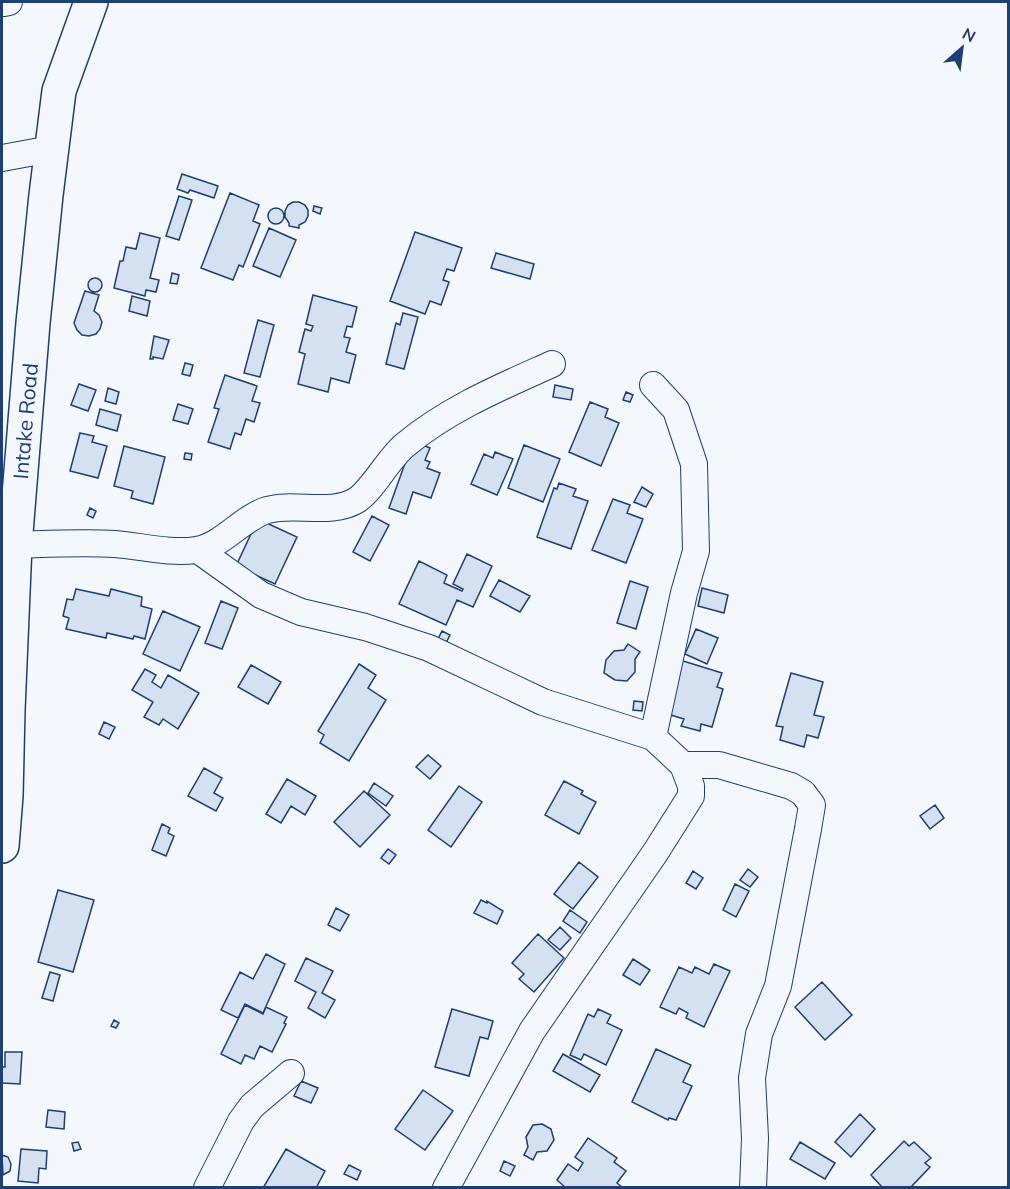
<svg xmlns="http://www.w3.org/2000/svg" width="1010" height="1189" font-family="Mulish,sans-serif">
  <rect width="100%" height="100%" fill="#f4f7fb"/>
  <!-- building -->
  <path fill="#d5e0f0" stroke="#1d3f73" stroke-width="1.5" d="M182 174 218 186 214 198 190 190 188 193 177 189Z
    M230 193 259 205 253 221 260 224 243 267 239 265 233 280 201 268Z
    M179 196 192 200 179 240 166 236Z
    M293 202H299L305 205 308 210V216L305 222 299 225V228L289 226V223L285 217V211L288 205Z
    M314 206 322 208 320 214 313 211Z
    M268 216a8 8 0 1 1 16 0a8 8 0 1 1-16 0Z
    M269 228 296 240 280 277 253 266Z
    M415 232 462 248 454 271 447 269 443 280 449 282 441 305 430 301 425 314 390 301Z
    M140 233 160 238 150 278 159 280 156 292 146 290 145 296 114 288 120 261H123L126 247 136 249Z
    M496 253 534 264 530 279 491 268Z
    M172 273 179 275 177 284 170 283Z
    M88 285a7 7 0 1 1 14 0a7 7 0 1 1-14 0Z
    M85 291 99 295 94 311 99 315 102 322 100 329 96 334 89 336 82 335 77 330 74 323Z
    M313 295 357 307 352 327 347 326 344 337 350 338 346 352 356 355 349 383 331 378 328 392 298 384 305 354 299 352 305 329 311 331 313 326 306 324Z
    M132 296 150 301 147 316 129 311Z
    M403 313 418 317 404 369 386 364 396 323 400 325Z
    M258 320 274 325 260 377 244 373Z
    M154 336 169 340 163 359 153 357V359H150Z
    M185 363 193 365 190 376 182 374Z
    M225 375 257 386 252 401 260 403 254 422 246 419 241 435 235 433 230 449 208 442 219 409 214 408Z
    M79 384 96 390 88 411 71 405Z
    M555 385 573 389 571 400 553 397Z
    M108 388 119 392 116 404 105 401Z
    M626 392 633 395 630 402 623 400Z
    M590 402 608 409 605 417 619 423 601 466 569 452Z
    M178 404 193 409 188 424 173 420Z
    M100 409 121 415 117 431 96 425Z
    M80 433 94 436 92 442 107 446 98 478 70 471Z
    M413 441 430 448 425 460 430 462 427 468 440 473 431 498 413 492 406 514 389 508Z
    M524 445 560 459 543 502 508 488Z
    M124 446 165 457 153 504 131 498 133 491 114 486Z
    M495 452 513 459 497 495 471 484 484 454 493 458Z
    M185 453 192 454 191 460 184 459Z
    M559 483 576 489 573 496 588 501 571 549 537 537 554 488 557 489Z
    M642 487 653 494 646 507 634 502Z
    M613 499 630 505 627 513 643 519 626 563 592 550Z
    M90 508 96 511 93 518 87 515Z
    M372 516 389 525 370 561 353 552Z
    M258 519 297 537 275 584 236 566Z
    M467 554 492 566 473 607 457 600 446 625 399 604 419 561 447 575 444 583 462 591 463 589 453 584Z
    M499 580 530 596 520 612 490 596Z
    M630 581 648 587 636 629 617 623Z
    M702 588 728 595 724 613 698 606Z
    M76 589 109 596 111 589 142 597 141 606 152 609 145 639 134 636 133 639 107 633 106 638 66 629 69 618 63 616 67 599 73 600Z
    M221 601 238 608 222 649 205 643Z
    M163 611 200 627 180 671 143 654Z
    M696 629 718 638 707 664 685 654Z
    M442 631 450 635 446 643 438 639Z
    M628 644 640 652 635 659V672L627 681 615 680 604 673 606 660 614 651 624 650Z
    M680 660 722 673 717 687 723 689 712 727 701 724 700 731 681 726 684 719 664 713Z
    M359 664 376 675 368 688 386 700 349 761 320 743 324 735 318 731Z
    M251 665 281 682 268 704 238 687Z
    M145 669 156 675 152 682 161 688 168 675 199 693 178 729 163 719 159 725 144 717 153 702 132 690Z
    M791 673 823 682 814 715 824 717 818 738 807 735 804 747 780 740 783 727 776 726Z
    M634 701 643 702 642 711 633 710Z
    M104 722 115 727 109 739 99 734Z
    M428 755 441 766 430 779 416 767Z
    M204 768 222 778 214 793 223 798 216 811 188 796Z
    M287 779 316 796 305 815 291 806 281 823 266 814Z
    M564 781 583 791 581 794 596 802 579 834 545 815Z
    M374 783 393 796 386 806 368 793Z
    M459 786 482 802 451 847 428 830Z
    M364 791 390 815 360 847 334 822Z
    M935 805 944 818 930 829 920 816Z
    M162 824 170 828 168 833 174 836 166 856 152 850Z
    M388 849 396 855 389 864 381 858Z
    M579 862 598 877 573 909 554 894Z
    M748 869 758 877 750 887 740 880Z
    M693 871 703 878 696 889 686 883Z
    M735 884 749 891 736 917 723 910Z
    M58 890 94 900 73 972 38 962Z
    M481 900 487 903V901L503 911 497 924 474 913Z
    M336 908 349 915 340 931 328 925Z
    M570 910 587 922 580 933 563 921Z
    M560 927 571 938 560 950 548 940Z
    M538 934 564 958 534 992 519 979 524 974 512 963Z
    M266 954 285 964 263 1013 245 1004 238 1018 221 1010 240 972 253 979Z
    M306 958 333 971 322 993 335 1000 325 1018 308 1008 316 992 295 981Z
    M633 959 650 970 640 985 623 975Z
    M714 964 730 971 704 1027 686 1018 688 1013 679 1008 676 1014 660 1007 679 967 692 973 695 967 709 974Z
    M50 972 60 975 53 1001 42 998Z
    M822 982 852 1015 825 1040 795 1007Z
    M245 1005 263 1014 266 1007 287 1017 284 1023 286 1024 272 1052 260 1046 254 1059 245 1055 241 1064 221 1054Z
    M452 1009 493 1021 488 1039 480 1037 469 1076 435 1067Z
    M598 1009 611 1015 607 1023 622 1030 606 1065 584 1054 581 1060 570 1055 588 1014 594 1017Z
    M114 1020 119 1023 116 1028 111 1026Z
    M656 1049 691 1065 683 1082 692 1086 676 1120 669 1118 668 1120 632 1102Z
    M5 1052H22L20 1084 2 1083V1067H5Z
    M563 1054 600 1075 590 1092 553 1071Z
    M301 1081 318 1088 311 1103 294 1096Z
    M423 1090 453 1111 425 1150 395 1129Z
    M48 1110 65 1112 64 1129 46 1127Z
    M860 1114 875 1129 851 1157 835 1142Z
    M542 1124 551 1129 554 1140 547 1151 537 1152 533 1160 524 1155 528 1147 526 1137 533 1125Z
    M588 1138 617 1158 614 1162 626 1171 617 1183 623 1188H566L557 1180 568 1164 578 1171 583 1163 575 1157Z
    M904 1141 909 1146 914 1142 931 1158 925 1163 930 1167 912 1186 913 1188H883L871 1175Z
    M78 1142 81 1149 74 1151 72 1143Z
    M800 1142 835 1163 825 1179 790 1159Z
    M21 1149 47 1151 46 1169 39 1168 38 1183 18 1181Z
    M286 1149 325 1171 316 1188H263Z
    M2 1155 8 1157 11 1164 10 1171 3 1175Z
    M504 1161 515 1166 510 1176 500 1171Z
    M349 1165 361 1171 357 1180 344 1174Z"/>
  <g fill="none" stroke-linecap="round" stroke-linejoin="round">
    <!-- street casing -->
    <g stroke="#1d3f73" stroke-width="28">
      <path id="street" d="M4 3 9 2
        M2 158 51 149
        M15 545C48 544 82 542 115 544 141 546 170 554 196 550 221 547 242 518 267 510 295 502 331 516 357 500 374 488 388 459 405 445 448 409 501 387 552 364
        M198 550 261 595 301 612 365 627 429 648 543 702 653 737 683 765H719L791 786 803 793 812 805 808 829 778 986 759 1034 752 1078 755 1138 753 1188
        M653 737 684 593 696 551 694 464 676 410 653 385
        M207 1188 241 1121 252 1106 291 1073
        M446 1188 532 1031 655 853 691 796V786L683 765"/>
    </g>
    <!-- secondary casing -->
    <g stroke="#1d3f73" stroke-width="36">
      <path id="secondary" d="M2 846 6 796 8 710 15 545 33 323 46 195 59 91 91 2"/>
    </g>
    <!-- street -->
    <use href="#street" stroke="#f4f7fb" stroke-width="26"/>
    <!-- secondary -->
    <use href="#secondary" stroke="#f4f7fb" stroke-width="33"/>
  </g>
  <g text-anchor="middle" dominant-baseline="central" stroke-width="4.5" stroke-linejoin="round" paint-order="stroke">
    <!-- street labels -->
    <g font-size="21" fill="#1d3f73" stroke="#f4f7fb">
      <text transform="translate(25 421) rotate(-85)">Intake Road</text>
    </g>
  </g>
  <!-- border -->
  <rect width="1010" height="1189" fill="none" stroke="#1d3f73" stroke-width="6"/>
  <!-- north arrow -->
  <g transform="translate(962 48) rotate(28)" stroke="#f4f7fb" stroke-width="4.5" paint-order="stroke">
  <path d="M0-4.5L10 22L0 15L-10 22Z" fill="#1d3f73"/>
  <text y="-9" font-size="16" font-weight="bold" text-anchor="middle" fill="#1d3f73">N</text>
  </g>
</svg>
